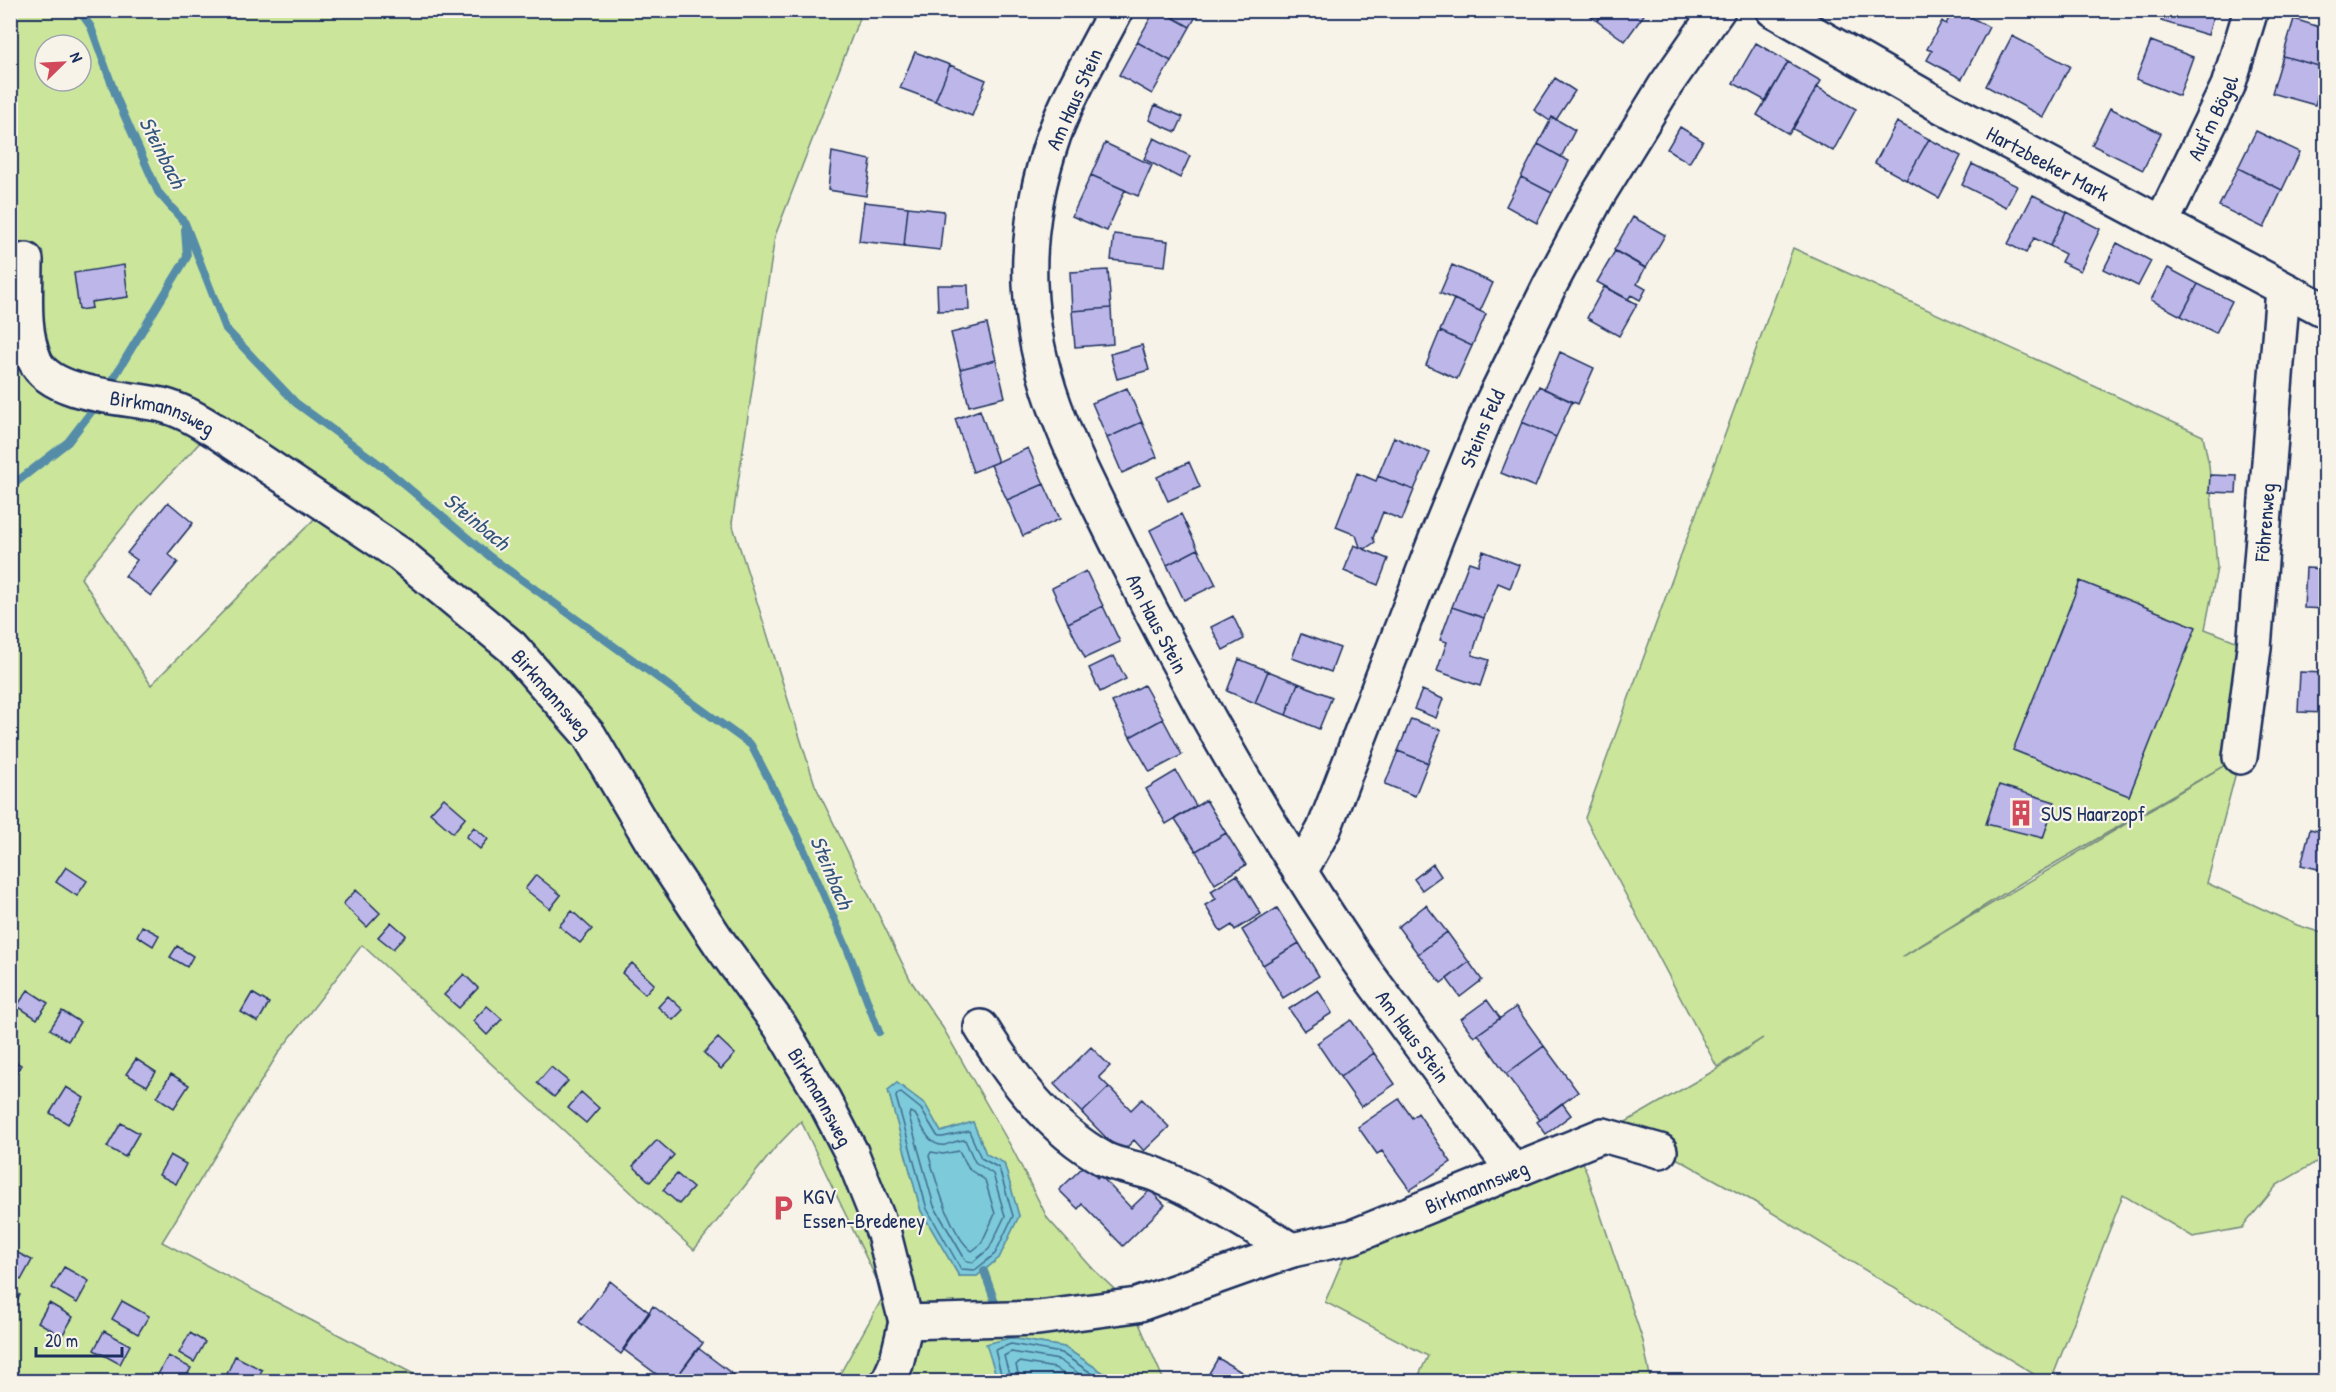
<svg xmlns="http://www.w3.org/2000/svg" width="2336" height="1392" font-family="'Patrick Hand',sans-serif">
  <rect width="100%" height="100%" fill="#f7f3e8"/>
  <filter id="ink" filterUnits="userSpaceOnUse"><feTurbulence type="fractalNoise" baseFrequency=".0167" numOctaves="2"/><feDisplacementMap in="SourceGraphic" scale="12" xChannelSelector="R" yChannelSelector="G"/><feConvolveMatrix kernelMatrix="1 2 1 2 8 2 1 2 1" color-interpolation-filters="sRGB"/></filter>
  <g filter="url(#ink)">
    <!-- green -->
    <path fill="#cbe59b" stroke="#738a7c" stroke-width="1.5" fill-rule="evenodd" d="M11 11H862L775 236 732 523 815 785 911 981 943 1028 1013 1150 1048 1219 1094 1270 1131 1305 1164 1381H1116L1064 1347 1010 1338 987 1344 998 1381H836L884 1295 801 1121 775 1148 694 1250 362 945 279 1052 162 1242 427 1381H11ZM45 45H81V81H45ZM14 352 212 431 400 554 513 646 591 733 653 839 723 942 784 1025 814 1091 776 1027 718 945 648 840 587 736 512 651 492 633 400 556 325 508 151 685 81 578 142 504 209 433 15 355ZM897 1083 925 1104 941 1132 973 1122 986 1154 1004 1163 1019 1216 999 1258 977 1276H959L921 1211 888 1090Z
      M1793 248 2203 436 2209 465 2217 568 2205 629 2251 647 2240 757 2207 883 2297 925 2325 934V1167L2316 1162 2277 1185 2242 1228 2193 1237 2123 1195 2051 1381H2045L1753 1201 1660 1149 1605 1134 1717 1069 1763 1038 1717 1067 1585 818ZM2225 765 1902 957 2031 877Z
      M1578 1147 1643 1341 1651 1381H1416L1428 1356 1325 1302 1352 1238Z"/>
    <!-- water -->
    <path fill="#7ccada" stroke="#558ca8" stroke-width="1.5" d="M897 1083 925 1104 941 1132 973 1122 986 1154 1004 1163 1019 1216 999 1258 977 1276H959L921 1211 888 1090Z
      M1010 1338 1064 1347 1116 1381H998L986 1344Z"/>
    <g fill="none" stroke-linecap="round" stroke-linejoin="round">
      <!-- shore -->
      <path stroke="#426d90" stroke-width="1.5" d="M901 1093 921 1109 938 1137H943L969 1131 981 1158 999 1168 1013 1216 995 1254 975 1270 961 1269 927 1209 896 1097 897 1094Z
        M910 1112 915 1114C922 1125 929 1148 945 1145 952 1143 958 1140 965 1140L975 1162 993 1174 1005 1216 989 1249 973 1262 966 1261 934 1206 909 1116Z
        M959 1151 970 1170 985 1180 995 1214 981 1244 972 1251C951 1236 936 1181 929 1156L931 1152 943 1154Z
        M1003 1382 995 1350 1011 1344 1061 1353 1105 1382
        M1011 1382 1004 1356 1011 1352 1059 1360 1091 1382
        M1020 1382 1016 1365 1019 1362 1055 1368 1075 1382"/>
      <!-- stream -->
      <path stroke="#558ca8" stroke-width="8" d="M79 10 91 27 117 99 158 192 185 223 226 329 296 403 386 469 489 556 751 745 798 836 849 953 879 1032
        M107 389 187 257 185 230
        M10 487 68 442 98 403
        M984 1271 997 1308"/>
    </g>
    <!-- building -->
    <path fill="#bdb7e9" stroke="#1b2f5e" stroke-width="1.5" d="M1155 10H1161L1190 27 1171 61 1137 42Z
      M1171 10H1198L1199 11 1190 27 1168 15Z
      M1583 10H1604L1597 21Z
      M1604 10H1643L1646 12 1625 41 1597 21Z
      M1895 10H1909L1906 16Z
      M1953 10H1958L1989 27 1962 79 1927 60 1932 51 1927 49 1942 21 1946 24Z
      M2164 10H2215L2208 35 2161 21Z
      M2294 19 2326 29V68L2283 56Z
      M2012 36 2070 66 2043 117 1986 86Z
      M2151 41 2193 57 2179 96 2136 79Z
      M1137 42 1171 61 1152 94 1119 75Z
      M1756 43 1788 62 1766 101 1733 83Z
      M915 52 950 65 935 101 900 88Z
      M2283 56 2326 68 2315 105 2272 93Z
      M1788 62 1821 81 1789 134 1757 115Z
      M950 65 986 80 972 116 935 101Z
      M1555 78 1575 91 1556 120 1552 117 1550 121 1534 110Z
      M1817 87 1856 109 1833 151 1793 129Z
      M1155 105 1183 117 1176 132 1149 120Z
      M2110 108 2161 133 2143 170 2092 145Z
      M1552 117 1575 130 1561 157 1538 144Z
      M1897 122 1929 139 1906 180 1875 163Z
      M1680 127 1703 141 1689 163 1667 149Z
      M2256 131 2300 152 2282 190 2238 168Z
      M1154 138 1190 156 1180 178 1144 159Z
      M1929 139 1961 156 1939 198 1906 180Z
      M1105 143 1152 165 1138 196 1091 175Z
      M1538 144 1569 161 1552 193 1521 177Z
      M832 152 871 160 866 196 828 190Z
      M1972 164 2017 186 2006 207 1962 185Z
      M2238 168 2282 190 2264 228 2219 206Z
      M1091 175 1125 190 1107 231 1072 216Z
      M1521 177 1552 193 1537 223 1506 206Z
      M2033 195 2067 212 2050 246 2034 238 2026 253 2008 244Z
      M864 202 908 207 904 246 859 241Z
      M908 207 944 211 940 250 904 246Z
      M2067 212 2100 229 2080 271 2061 262 2065 254 2050 246Z
      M1633 217 1665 235 1646 268 1614 250Z
      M1114 234 1168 241 1165 266 1111 260Z
      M2117 243 2151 261 2138 286 2104 269Z
      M1615 251 1645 268 1637 284 1646 289 1640 300 1631 295 1628 299 1637 304 1597 282Z
      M124 265 128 297 91 302 92 308 79 310 74 273Z
      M1452 265 1493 283 1480 311 1440 293Z
      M2168 268 2198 284 2181 316 2151 300Z
      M1108 270 1111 308 1072 311 1070 272Z
      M2198 284 2232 301 2216 333 2181 316Z
      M937 285H968L969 310 938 311Z
      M1604 287 1637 304 1619 336 1587 318Z
      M1454 299 1486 314 1472 346 1440 331Z
      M1111 308 1113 344 1075 347 1072 311Z
      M987 324 996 360 960 369 951 333Z
      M1440 331 1472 346 1457 379 1426 365Z
      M1142 345 1149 370 1117 379 1110 354Z
      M1560 352 1594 368 1578 404 1544 389Z
      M996 360 1005 397 969 406 960 369Z
      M1539 386 1572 402 1556 437 1522 422Z
      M1127 388 1142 422 1107 438 1092 403Z
      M980 410 998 462 973 472 955 419Z
      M1142 422 1157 457 1122 473 1107 438Z
      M1522 422 1556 437 1535 487 1501 473Z
      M1394 437 1430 453 1414 490 1378 476Z
      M1028 448 1044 484 1007 500 991 465Z
      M1189 462 1200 487 1168 501 1157 477Z
      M1357 473 1376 481 1378 476 1414 490 1402 520 1383 512 1373 538 1375 542 1365 549 1360 547 1356 535 1336 527Z
      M2210 475 2237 476 2236 493 2209 492Z
      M1044 484 1060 519 1023 536 1007 500Z
      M168 502 193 523 168 554 178 562 151 596 125 576 137 560 127 553Z
      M1181 514 1198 549 1167 565 1150 530Z
      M1354 545 1388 559 1378 585 1344 571Z
      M1198 549 1216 585 1184 600 1167 565Z
      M1483 551 1519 565 1510 588 1498 583 1484 618 1452 607 1469 562 1478 565Z
      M2306 568 2326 569V609L2304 608Z
      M1086 571 1103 606 1068 623 1052 588Z
      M2080 581 2196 627 2129 796 2013 750Z
      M1103 606 1120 642 1085 658 1068 623Z
      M1452 607 1484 618 1472 655 1489 660 1480 686 1437 671 1447 642 1440 640Z
      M1233 616 1244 639 1223 650 1211 627Z
      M1301 634 1340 648 1331 672 1292 658Z
      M1114 656 1126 679 1100 692 1089 668Z
      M1239 659 1268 671 1255 703 1227 691Z
      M1268 671 1298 683 1286 715 1255 703Z
      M2300 672 2326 673V713L2298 712Z
      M1298 683 1332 697 1319 729 1286 715Z
      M1144 685 1163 719 1130 737 1112 702Z
      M1422 690 1443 699 1436 718 1414 709Z
      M1163 719 1182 755 1150 772 1130 737Z
      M1411 719 1441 730 1428 763 1398 751Z
      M1398 751 1428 763 1415 796 1385 784Z
      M1176 771 1196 806 1166 824 1146 789Z
      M1999 785 2055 802 2043 838 1986 824Z
      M444 798 466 817 453 833 430 813Z
      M1206 800 1226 833 1196 851 1175 819Z
      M474 827 488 839 480 849 466 837Z
      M2310 829 2326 833V871L2301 865Z
      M1226 833 1246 865 1215 884 1196 851Z
      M1433 864 1441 876 1422 890 1414 879Z
      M66 867 87 881 77 896 56 882Z
      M536 875 561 895 550 909 525 889Z
      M1237 875 1261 914 1235 930 1232 925 1221 932 1205 905 1216 899 1211 891Z
      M356 890 380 913 367 927 343 904Z
      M1426 905 1447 932 1418 954 1398 927Z
      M1277 908 1299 943 1263 965 1242 930Z
      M572 911 592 929 580 943 559 926Z
      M391 922 406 935 393 949 378 937Z
      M142 926 159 935 153 946 137 936Z
      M1447 932 1469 962 1441 983 1418 954Z
      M1299 943 1319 976 1283 998 1263 965Z
      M177 946 193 956 187 967 170 957Z
      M1469 962 1482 980 1460 997 1447 979Z
      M632 963 654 984 645 994 622 973Z
      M464 974 478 988 459 1008 444 995Z
      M28 990 48 1003 37 1019 17 1006Z
      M1318 990 1332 1013 1304 1031 1289 1009Z
      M252 993 269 1003 258 1022 241 1012Z
      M668 996 683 1010 673 1020 658 1007Z
      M1487 1000 1500 1018 1474 1037 1461 1019Z
      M487 1006 502 1019 487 1035 473 1021Z
      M1516 1007 1544 1046 1506 1074 1478 1034Z
      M62 1011 80 1022 68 1041 50 1029Z
      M1351 1020 1374 1053 1340 1077 1317 1043Z
      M718 1038 735 1054 721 1069 704 1053Z
      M1544 1046 1578 1092 1540 1120 1506 1074Z
      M1091 1047 1110 1066 1099 1077 1109 1087 1082 1113 1054 1084Z
      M1374 1053 1395 1084 1361 1107 1340 1077Z
      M10 1059 21 1065 11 1081H10Z
      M136 1059 156 1072 147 1086 126 1074Z
      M551 1067 568 1081 554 1097 537 1083Z
      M171 1074 189 1085 174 1108 157 1097Z
      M66 1087 84 1098 68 1124 50 1113Z
      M1109 1087 1131 1110 1142 1099 1169 1127 1144 1151 1134 1140 1121 1153 1082 1113Z
      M581 1092 599 1108 586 1123 568 1108Z
      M1399 1099 1412 1118 1418 1113 1451 1162 1410 1190 1382 1151 1377 1154 1358 1127Z
      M1562 1103 1571 1115 1546 1134 1537 1122Z
      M121 1123 139 1133 125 1157 107 1147Z
      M657 1140 674 1155 650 1182 633 1166Z
      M170 1155 186 1164 176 1184 159 1175Z
      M1085 1165 1097 1178 1100 1175 1131 1208 1150 1190 1165 1205 1123 1246 1082 1204 1078 1209 1059 1190Z
      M677 1174 693 1188 679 1204 663 1190Z
      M10 1249 32 1260 21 1280 10 1274Z
      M64 1267 89 1281 77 1303 52 1288Z
      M610 1281 650 1313 621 1354 579 1322Z
      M10 1290 20 1295 10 1313Z
      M122 1301 149 1316 138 1334 112 1319Z
      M49 1303 73 1317 62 1336 38 1322Z
      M653 1306 703 1343 673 1382H667L623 1349Z
      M104 1331 130 1345 120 1364 94 1350Z
      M190 1333 205 1342 194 1362 179 1353Z
      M698 1348 739 1379 737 1382H673Z
      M168 1356 191 1368 183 1382H154Z
      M235 1356 262 1370 256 1382H242L227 1374Z
      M1218 1358 1258 1382H1204Z"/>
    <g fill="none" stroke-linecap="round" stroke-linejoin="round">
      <!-- minor casing -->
      <g stroke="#1b2f5e" stroke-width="38">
        <g id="minor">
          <path id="s1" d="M1116 10C1095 51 1070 92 1054 135 1038 181 1028 234 1030 284 1034 386 1077 460 1120 549 1189 690 1267 825 1354 955 1371 980 1390 1004 1408 1029 1444 1077 1479 1125 1514 1172"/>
          <path id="s2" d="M1773 10 1943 107 2326 311"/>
          <path id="s3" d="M2162 222 2228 86 2251 10"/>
          <path id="s4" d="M26 260C26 293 22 330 35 361 52 397 129 397 162 405 182 410 199 421 216 431L401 555 512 647 589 735 651 840 720 944 780 1026 824 1100 851 1152 884 1234 906 1322 1038 1318 1137 1305 1292 1250 1352 1237 1603 1135 1660 1151"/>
          <path id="s5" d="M2240 757 2254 648 2283 289"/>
          <path id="s6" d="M1300 872 1324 829 1437 536 1489 409 1549 287 1598 195 1665 86 1718 10"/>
          <path d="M981 1027C1013 1079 1050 1129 1104 1159 1120 1167 1140 1168 1157 1175 1204 1195 1248 1224 1292 1250"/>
          <path d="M888 1382 896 1364 906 1322"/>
        </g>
      </g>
      <!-- minor -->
      <use href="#minor" stroke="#f7f3e8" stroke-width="33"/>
    </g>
  </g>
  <!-- icons -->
  <defs>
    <g id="building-bare" transform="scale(2.07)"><path d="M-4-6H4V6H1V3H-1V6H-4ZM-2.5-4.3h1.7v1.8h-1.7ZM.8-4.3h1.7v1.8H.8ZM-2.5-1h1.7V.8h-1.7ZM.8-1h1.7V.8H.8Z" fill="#d1495b" stroke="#f7f3e8" stroke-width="2.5" paint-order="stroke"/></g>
    <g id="parking-bare" transform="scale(2.07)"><path d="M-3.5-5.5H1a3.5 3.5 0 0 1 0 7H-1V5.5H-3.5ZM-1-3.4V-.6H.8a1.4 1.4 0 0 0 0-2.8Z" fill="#d1495b" stroke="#f7f3e8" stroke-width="2.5" paint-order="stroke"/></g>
  </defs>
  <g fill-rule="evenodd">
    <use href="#building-bare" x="2021" y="813"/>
    <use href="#parking-bare" x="783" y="1208"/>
  </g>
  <g text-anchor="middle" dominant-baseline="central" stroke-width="4.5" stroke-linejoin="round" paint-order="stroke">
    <!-- street labels -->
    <g font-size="21" fill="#1b2f5e" stroke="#f7f3e8">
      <text transform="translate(1074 99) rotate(-66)">Am Haus Stein</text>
      <text stroke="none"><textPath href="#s3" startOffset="116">Auf'm Bögel</textPath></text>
      <text stroke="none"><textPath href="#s2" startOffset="315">Hartzbeeker Mark</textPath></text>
      <text stroke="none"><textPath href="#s4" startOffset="243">Birkmannsweg</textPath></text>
      <text stroke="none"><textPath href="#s6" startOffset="480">Steins Feld</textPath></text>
      <text stroke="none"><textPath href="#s5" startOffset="236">Föhrenweg</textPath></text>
      <text stroke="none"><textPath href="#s1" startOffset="657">Am Haus Stein</textPath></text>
      <text stroke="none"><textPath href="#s4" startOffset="729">Birkmannsweg</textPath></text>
      <text stroke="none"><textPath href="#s1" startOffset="1143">Am Haus Stein</textPath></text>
      <text stroke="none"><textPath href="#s4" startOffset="1215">Birkmannsweg</textPath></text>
      <text stroke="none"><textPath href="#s4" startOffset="2049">Birkmannsweg</textPath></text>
    </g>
    <!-- poi labels -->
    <g font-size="21" fill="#1b2f5e" stroke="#f7f3e8" text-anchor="start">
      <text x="2041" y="813">SUS Haarzopf</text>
      <text x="803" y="1196">KGV<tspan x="803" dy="24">Essen-Bredeney</tspan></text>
    </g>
    <!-- water labels -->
    <g font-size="22" font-style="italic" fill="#33567d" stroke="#f7f3e8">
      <text transform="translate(163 152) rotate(63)">Steinbach</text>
      <text transform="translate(477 521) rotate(39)">Steinbach</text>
      <text transform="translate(832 872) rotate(67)">Steinbach</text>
    </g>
  </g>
  <!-- margin -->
  <rect width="2336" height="1392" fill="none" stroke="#f7f3e8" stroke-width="36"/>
  <rect x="18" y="18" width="2300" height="1356" fill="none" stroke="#1b2f5e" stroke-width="2" filter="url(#ink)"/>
  <!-- north arrow -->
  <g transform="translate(63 63) rotate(66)"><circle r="28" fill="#f7f3e8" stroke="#9fa5b1" stroke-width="1.5"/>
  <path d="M0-4.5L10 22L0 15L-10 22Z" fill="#d1495b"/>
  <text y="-9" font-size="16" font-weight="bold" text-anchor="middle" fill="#1b2f5e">N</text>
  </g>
  <!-- scale -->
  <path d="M36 1347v9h86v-9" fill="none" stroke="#1b2f5e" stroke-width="3"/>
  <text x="45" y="1347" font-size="18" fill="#1b2f5e" stroke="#f7f3e8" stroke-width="4.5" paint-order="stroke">20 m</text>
</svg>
